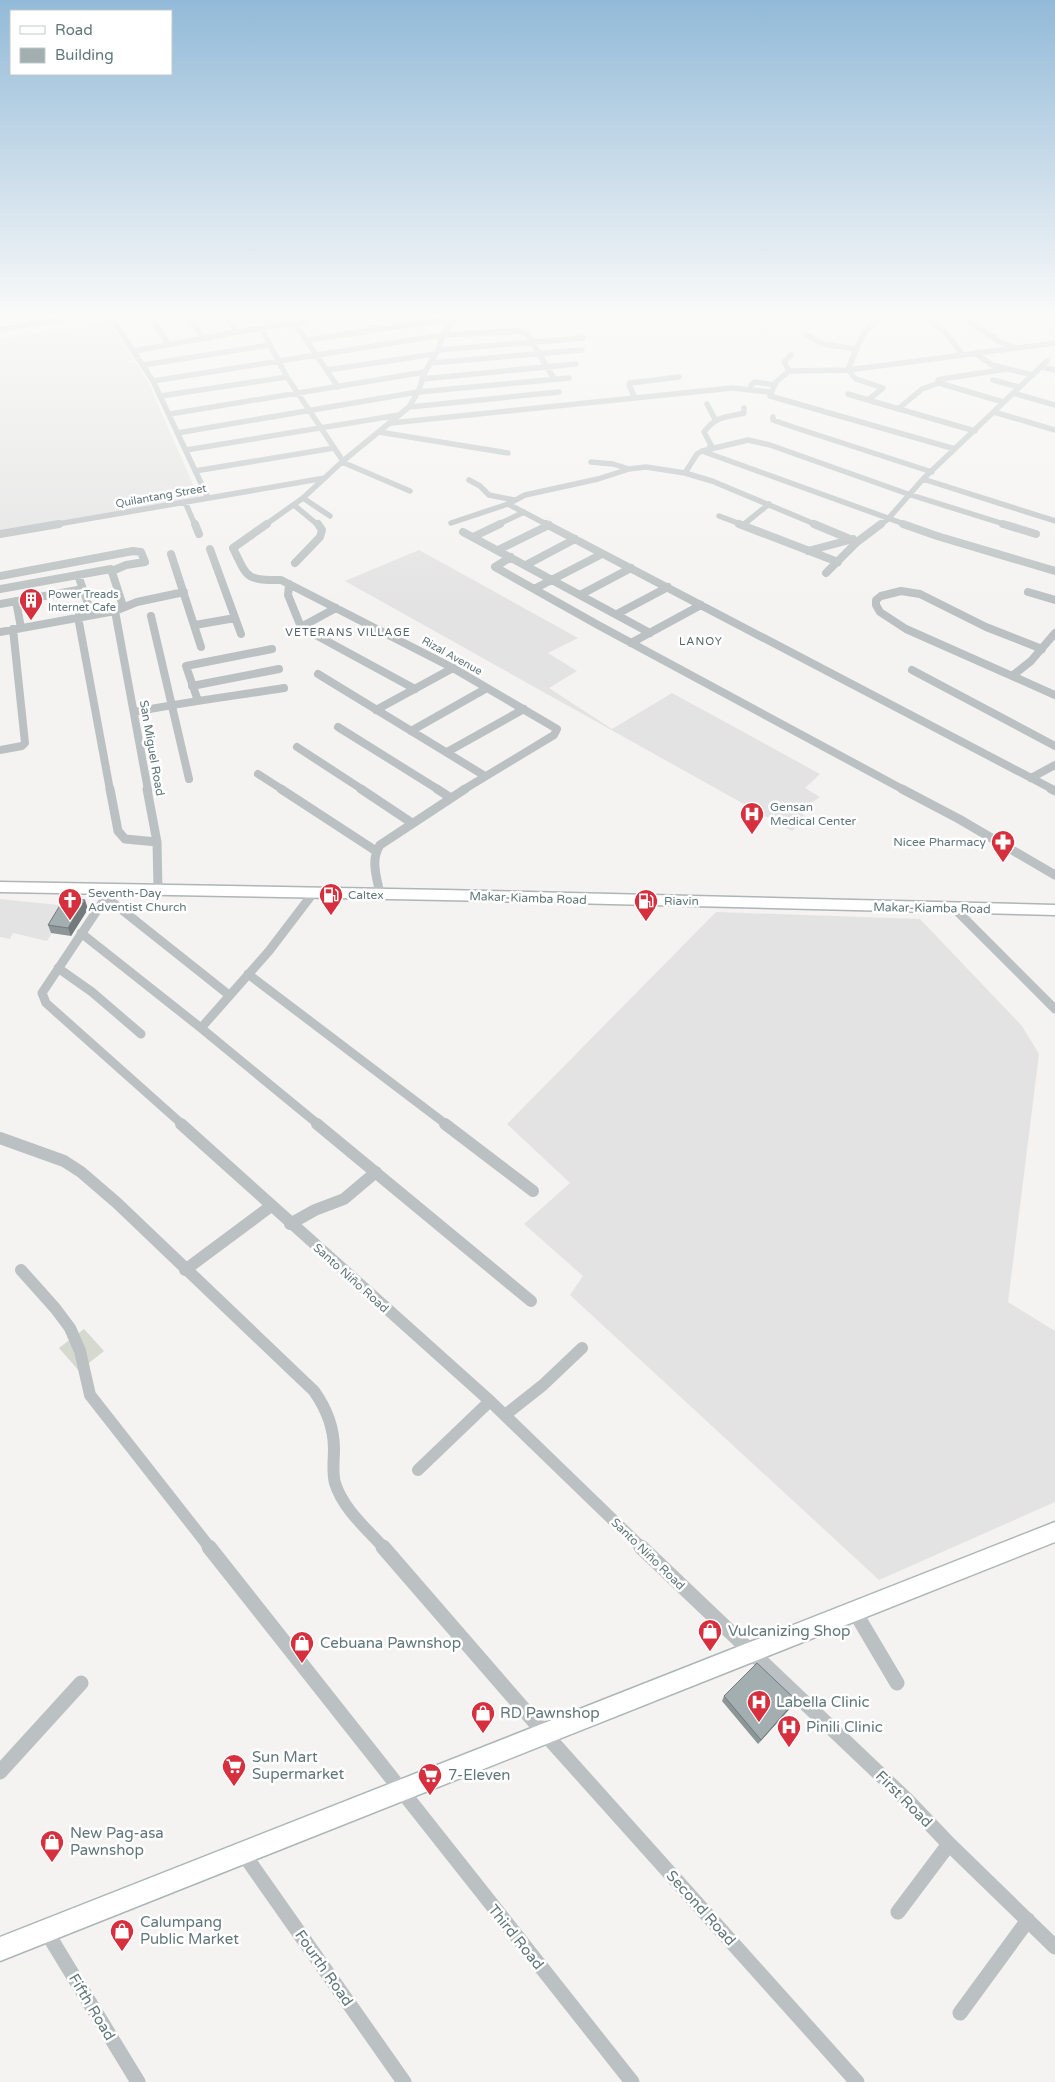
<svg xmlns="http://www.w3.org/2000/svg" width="1055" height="2082" font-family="'Varela Round',sans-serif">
  <rect width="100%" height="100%" fill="#f4f3f1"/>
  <!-- built -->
  <path fill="#e2e3e2" d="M110 322 148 382 199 498 0 531V339Z
    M419 550 578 638 548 653 577 671 549 688 612 729 672 693 820 774 805 788 820 797 799 811 807 818 792 831 345 581Z
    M0 899 68 906 47 941 13 933 10 939 0 937Z
    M716 912 920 919 1022 1026 1039 1054 1008 1302 1055 1331V1502L879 1580 570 1295 583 1276 524 1224 570 1183 507 1124Z"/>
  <!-- green -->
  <path fill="#d6d9d0" d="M84 1329 104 1351 79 1371 59 1348Z"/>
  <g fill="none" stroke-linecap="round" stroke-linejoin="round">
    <!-- secondary casing -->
    <g stroke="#adb6b7" stroke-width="3">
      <path id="secondary" d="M1055 1522V1542L0 1961V1937Z"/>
    </g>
    <!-- primary casing -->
    <g stroke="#aeb5b7" stroke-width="3">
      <path id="primary" d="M0 882 444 890 1055 905V915L444 900 0 892Z"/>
    </g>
    <!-- street-far4 -->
    <path stroke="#bbc1c2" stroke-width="5.5" d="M109 314 153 381 208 498
      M149 314 168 344
      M187 314 203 338
      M224 314 237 332
      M262 314 272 326
      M866 314 875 321
      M892 314C862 323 859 343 848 370L789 371 776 382 770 396 955 449
      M923 314 945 332 963 355
      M958 314 1000 342 1016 348
      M350 318 377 314
      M296 325 338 387
      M261 328 287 377 343 461
      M0 329 99 314
      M806 335 823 344 857 349
      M307 340 455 318
      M438 350 583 338
      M133 351 272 326 304 323 305 321 300 314
      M976 354 992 365 1033 375
      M430 363 582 350
      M143 365 270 345
      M1042 367 1055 370
      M327 370 435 354
      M848 370 1055 343
      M848 370 856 379 883 388 868 400 975 431
      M789 371 784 362 791 355
      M422 379 576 364
      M993 380 1019 387
      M153 381 443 335 518 331 528 335 554 379
      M939 383 938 380 942 379 1007 369
      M751 385 755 382 775 385
      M1013 393 1055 405
      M848 394 868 400
      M160 396 287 377
      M635 398 629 385 630 383 679 377
      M707 404 715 419
      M409 407 559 392
      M898 409 922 389 939 383 1003 402
      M994 412 1055 430
      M170 414 425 372
      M773 417V420L793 427 932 472
      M391 423 732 388 770 392
      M379 432 508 453
      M177 433 418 392 569 378
      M709 448 711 445 704 432C717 415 725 418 744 413V408
      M186 450 399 415
      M702 451 907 525
      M342 462 410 491
      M591 462 613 464 629 469
      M195 471 334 448
      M685 473 712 481 817 525
      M923 479 1055 521
      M469 480 480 486 489 495 514 500
      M303 498 330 516
      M185 502 195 525
      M508 504 548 525
      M294 505 318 525
      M719 516 743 525
      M451 523 508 504 525 495 598 479 629 469 646 467 685 473 697 454 702 451 748 440 770 445 908 494 1007 525
      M52 525 325 478
      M265 525 303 498 343 461 409 407 418 392 425 372 438 350 443 335 457 314
      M497 525 524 512
      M743 525 769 504
      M880 525 888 519 923 479 1047 361"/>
    <!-- street-far3 -->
    <path stroke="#bbc1c2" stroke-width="8" d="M195 524 199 534
      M267 524 233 548C248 579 246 580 281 580L453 668 557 729 554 735 463 790
      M546 524 1054 790
      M739 524 838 562
      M814 524 857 542
      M903 524 937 536 1055 571
      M1003 524 1036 534
      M463 532 650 633
      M0 534 59 524
      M473 537 500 524
      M210 549 241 634
      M498 550 549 525
      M808 551 853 539
      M171 554 201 647
      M511 557 495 567 598 625 904 790
      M295 563 320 537 322 530 318 524
      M526 565 575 539
      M826 573 857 542 881 524
      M78 575 92 615
      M0 576 133 551 141 552 145 562 126 565 112 571
      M289 584 288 595 301 627 415 689
      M0 589 111 569 123 606
      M534 589 602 554
      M1028 592 1055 600
      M580 595 631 568
      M16 601 21 628
      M0 604 83 589
      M115 611 148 790
      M617 614 668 587
      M151 616 189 779
      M78 617 110 790
      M195 625 235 618
      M301 627 336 608
      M0 632 115 611 137 602 184 592
      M631 643 701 605
      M1042 649 986 627 920 594 901 591 881 596 876 600V605L880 612 906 629 1055 695
      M912 670 1055 746
      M318 674 485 776
      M1012 676 1031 661 1055 633
      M192 686 279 669
      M198 701 186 666 272 649
      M376 710 453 668
      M135 712C184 702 234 696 284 688
      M338 727 439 790
      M411 731 487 688
      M297 747 363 790
      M0 750 22 746 25 743 13 629
      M447 752 524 709
      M258 774 283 790
      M1031 778 1055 765"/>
    <!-- street-far2 -->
    <path stroke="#bbc1c2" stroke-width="9" d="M110 789 118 831 125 839 157 842
      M147 789 157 842 158 889
      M281 789 376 851
      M361 789 412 823
      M437 789 451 798
      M902 789 959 819 1055 875
      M1051 789 1055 791
      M112 888 42 993 46 1003 183 1125
      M314 892 269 951 201 1028 319 1125
      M380 894C377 878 370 860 380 845L465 789
      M107 898 229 995
      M955 909 1055 1009
      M81 933 201 1028
      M58 968 92 992 141 1034
      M248 974 447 1125"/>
    <!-- street-far1 -->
    <path stroke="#bbc1c2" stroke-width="12" d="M181 1124 490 1401 642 1548
      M317 1124 531 1301
      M445 1124 533 1191
      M0 1138 64 1161 81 1172 117 1203 314 1391C326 1408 334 1427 334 1449 334 1460 332 1472 335 1483 343 1509 367 1529 384 1548
      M290 1224 315 1210 344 1199 376 1172
      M21 1270 55 1308 70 1328 80 1351 90 1395 210 1548
      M185 1270 271 1206
      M505 1415 543 1385 582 1348
      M418 1470 490 1401"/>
    <!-- street -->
    <path stroke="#bbc1c2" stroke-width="15" d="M209 1547 632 2082
      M383 1547 546 1735 857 2082
      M641 1547 908 1801 949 1844 1055 1947
      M855 1612 897 1683
      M0 1772 81 1683
      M243 1853 404 2082
      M898 1912 949 1844
      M46 1931 138 2082
      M960 2013 1028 1920"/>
    <!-- secondary -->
    <use href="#secondary" fill="#fff" fill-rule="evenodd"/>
    <!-- primary -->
    <use href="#primary" fill="#fff" fill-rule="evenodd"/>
  </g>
  <!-- wall -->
  <path fill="#8c9697" d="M88 909 71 936 51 933 48 925Z
    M724 1696 796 1700 793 1705 758 1744 722 1701Z"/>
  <!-- shaded-wall -->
  <path fill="#727a7b" d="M85 900 88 909 71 936 68 928Z
    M796 1700 793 1705 758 1744 761 1740Z"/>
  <!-- building -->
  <path fill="#a3aeb0" stroke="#727a7b" d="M65 897 85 900 68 928 48 925Z
    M757 1663 796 1700 761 1740 724 1696Z"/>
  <!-- sky -->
  <linearGradient id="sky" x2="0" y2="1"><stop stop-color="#92bad8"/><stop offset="0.52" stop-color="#fafaf9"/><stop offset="1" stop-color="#fafaf9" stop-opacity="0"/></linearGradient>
  <rect width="1055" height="606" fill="url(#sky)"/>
  <!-- icons -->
  <defs>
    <g id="building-pin" transform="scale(1.25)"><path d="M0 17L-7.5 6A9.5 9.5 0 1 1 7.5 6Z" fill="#d62f3d" stroke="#fff"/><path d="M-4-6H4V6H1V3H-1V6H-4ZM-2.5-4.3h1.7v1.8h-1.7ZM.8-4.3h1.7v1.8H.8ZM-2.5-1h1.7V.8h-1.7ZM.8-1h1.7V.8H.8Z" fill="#fff"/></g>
    <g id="hospital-pin" transform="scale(1.25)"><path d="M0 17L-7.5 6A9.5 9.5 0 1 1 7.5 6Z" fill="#d62f3d" stroke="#fff"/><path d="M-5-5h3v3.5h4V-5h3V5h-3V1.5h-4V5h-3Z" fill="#fff"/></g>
    <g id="pharmacy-pin" transform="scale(1.25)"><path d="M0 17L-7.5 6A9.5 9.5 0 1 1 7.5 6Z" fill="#d62f3d" stroke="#fff"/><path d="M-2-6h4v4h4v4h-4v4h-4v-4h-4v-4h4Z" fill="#fff"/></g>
    <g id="fuel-pin" transform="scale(1.25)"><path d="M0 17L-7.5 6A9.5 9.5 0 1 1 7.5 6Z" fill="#d62f3d" stroke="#fff"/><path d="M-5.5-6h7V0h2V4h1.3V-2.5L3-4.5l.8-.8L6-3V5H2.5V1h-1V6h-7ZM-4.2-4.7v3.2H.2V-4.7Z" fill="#fff"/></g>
    <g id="church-pin" transform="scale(1.25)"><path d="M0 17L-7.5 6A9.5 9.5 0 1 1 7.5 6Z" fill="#d62f3d" stroke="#fff"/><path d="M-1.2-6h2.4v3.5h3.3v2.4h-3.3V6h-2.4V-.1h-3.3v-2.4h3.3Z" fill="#fff"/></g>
    <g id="shop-pin" transform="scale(1.25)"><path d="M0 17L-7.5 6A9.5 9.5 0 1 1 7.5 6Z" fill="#d62f3d" stroke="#fff"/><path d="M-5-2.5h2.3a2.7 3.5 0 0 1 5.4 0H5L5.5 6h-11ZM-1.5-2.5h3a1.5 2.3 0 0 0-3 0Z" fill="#fff"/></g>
    <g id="supermarket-pin" transform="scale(1.25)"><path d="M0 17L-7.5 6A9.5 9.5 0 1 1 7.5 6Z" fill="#d62f3d" stroke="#fff"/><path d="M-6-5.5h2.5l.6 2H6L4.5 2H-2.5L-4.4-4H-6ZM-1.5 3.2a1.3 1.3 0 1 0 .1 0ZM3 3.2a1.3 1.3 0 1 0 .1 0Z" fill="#fff"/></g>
  </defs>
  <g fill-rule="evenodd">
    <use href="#building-pin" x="31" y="600"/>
    <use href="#hospital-pin" x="752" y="814"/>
    <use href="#pharmacy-pin" x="1003" y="842"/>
    <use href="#fuel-pin" x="331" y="895"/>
    <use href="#church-pin" x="70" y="900"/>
    <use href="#fuel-pin" x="646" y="901"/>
    <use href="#shop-pin" x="710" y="1631"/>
    <use href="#shop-pin" x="302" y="1643"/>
    <use href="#hospital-pin" x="759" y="1702"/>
    <use href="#shop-pin" x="483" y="1713"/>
    <use href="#hospital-pin" x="789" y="1727"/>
    <use href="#supermarket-pin" x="234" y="1766"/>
    <use href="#supermarket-pin" x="430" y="1775"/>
    <use href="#shop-pin" x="52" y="1842"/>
    <use href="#shop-pin" x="122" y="1931"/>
  </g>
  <g text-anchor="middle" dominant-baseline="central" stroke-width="5" stroke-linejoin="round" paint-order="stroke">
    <!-- far-street labels -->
    <g font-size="11" fill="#61777a" stroke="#fff">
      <text transform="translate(161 496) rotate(-10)">Quilantang Street</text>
      <text transform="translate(452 656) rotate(29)">Rizal Avenue</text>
    </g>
    <!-- far-poi labels -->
    <g font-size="11" fill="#61777a" stroke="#fff" text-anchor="start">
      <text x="48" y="594">Power Treads<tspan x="48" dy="13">Internet Cafe</tspan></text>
    </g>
    <!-- far-neighbourhood labels -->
    <g font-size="11" letter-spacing="1" fill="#536365" stroke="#fff">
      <text x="348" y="632">VETERANS VILLAGE</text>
      <text x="701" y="641">LANOY</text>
    </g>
    <!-- street labels -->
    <g font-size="12" fill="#61777a" stroke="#fff">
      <text transform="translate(152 748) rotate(80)">San Miguel Road</text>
      <text transform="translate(528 898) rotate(2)">Makar-Kiamba Road</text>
      <text transform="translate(932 908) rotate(1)">Makar-Kiamba Road</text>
      <text transform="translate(351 1278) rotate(42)">Santo Niño Road</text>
      <text transform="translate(648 1554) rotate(44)">Santo Niño Road</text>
    </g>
    <!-- poi labels -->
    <g font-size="12" fill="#61777a" stroke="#fff" text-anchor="start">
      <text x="770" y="807">Gensan<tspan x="770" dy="14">Medical Center</tspan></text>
      <text x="986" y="842" text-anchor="end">Nicee Pharmacy</text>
      <text x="88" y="893">Seventh-Day<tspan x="88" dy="14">Adventist Church</tspan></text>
      <text x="348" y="895">Caltex</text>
      <text x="664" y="901">Riavin</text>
    </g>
    <!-- near-poi labels -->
    <g font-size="15" fill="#61777a" stroke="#fff" text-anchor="start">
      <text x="728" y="1631">Vulcanizing Shop</text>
      <text x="320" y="1643">Cebuana Pawnshop</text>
      <text x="776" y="1702">Labella Clinic</text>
      <text x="500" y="1713">RD Pawnshop</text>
      <text x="806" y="1727">Pinili Clinic</text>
      <text x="252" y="1757">Sun Mart<tspan x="252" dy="17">Supermarket</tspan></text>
      <text x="448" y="1775">7-Eleven</text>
      <text x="70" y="1833">New Pag-asa<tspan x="70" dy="17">Pawnshop</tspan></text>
      <text x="140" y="1922">Calumpang<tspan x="140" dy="17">Public Market</tspan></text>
    </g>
    <!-- near-street labels -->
    <g font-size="15" fill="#61777a" stroke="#fff">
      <text transform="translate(904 1799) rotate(45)">First Road</text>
      <text transform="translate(701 1908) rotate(48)">Second Road</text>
      <text transform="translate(516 1937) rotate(51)">Third Road</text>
      <text transform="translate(324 1968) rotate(55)">Fourth Road</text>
      <text transform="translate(92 2007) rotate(59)">Fifth Road</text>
    </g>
  </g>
  <!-- legend -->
  <rect x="10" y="10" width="162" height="65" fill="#ffffff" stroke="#c0c9ca"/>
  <rect x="20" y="26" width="25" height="8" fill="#ffffff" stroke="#c0c9ca"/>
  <text x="55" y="35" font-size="15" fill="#61777a">Road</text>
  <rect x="20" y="48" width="25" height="15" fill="#a3aeb0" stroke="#c0c9ca"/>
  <text x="55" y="60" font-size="15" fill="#61777a">Building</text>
</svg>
